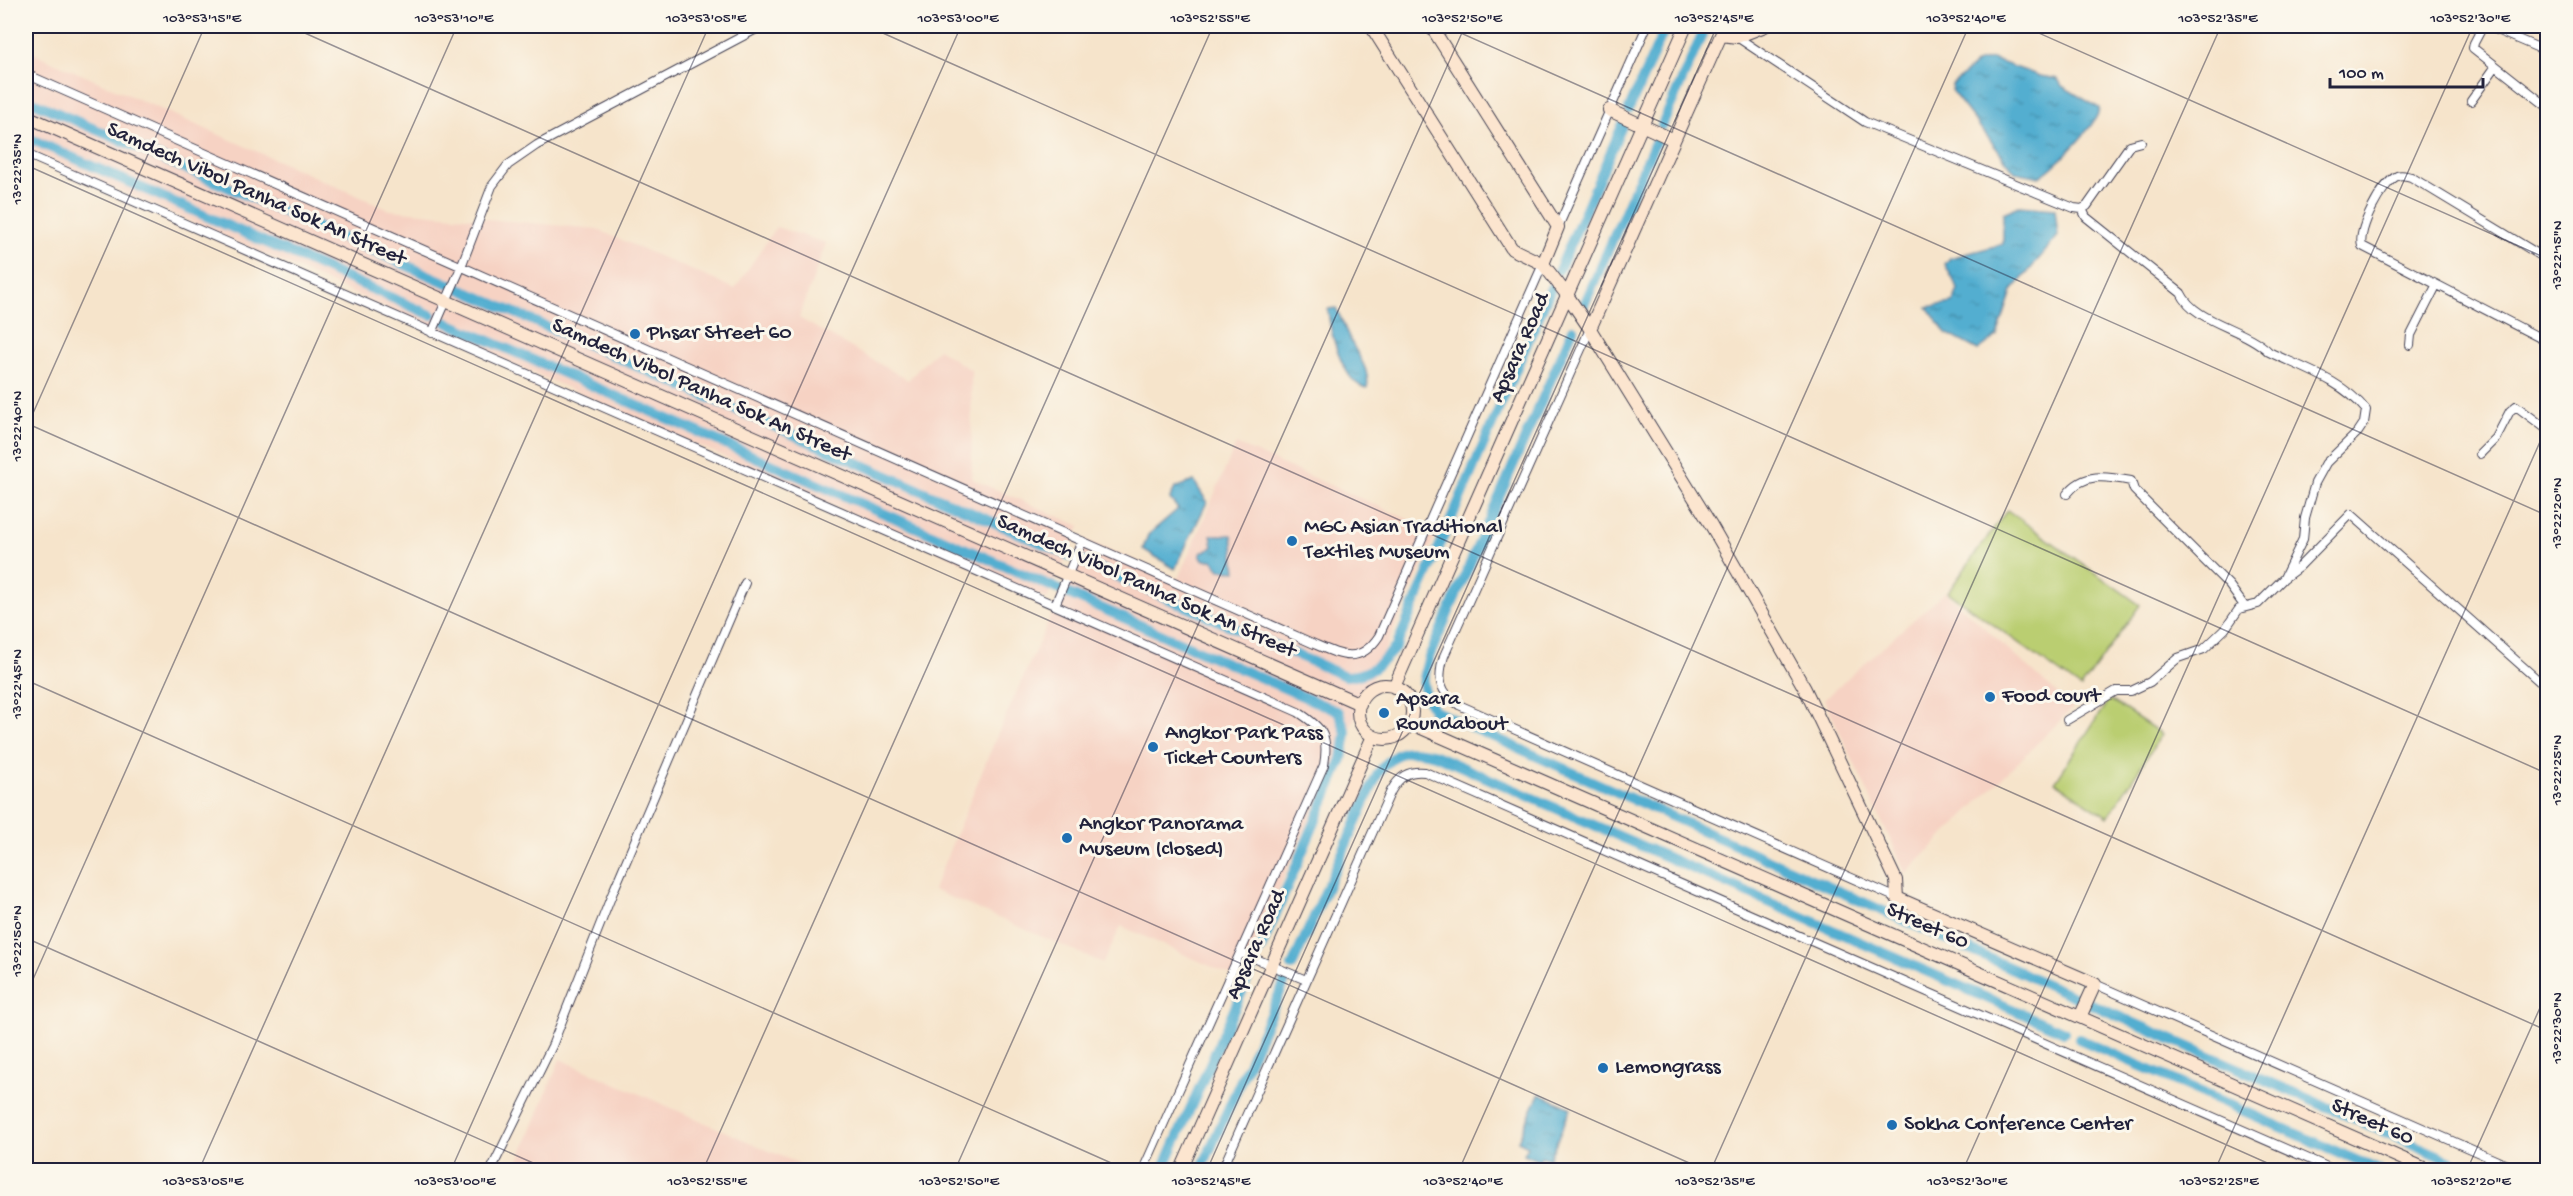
<svg xmlns="http://www.w3.org/2000/svg" width="2573" height="1196" font-family="'Gochi Hand',sans-serif">
  <defs>
    <pattern id="water-ripples" width="26" height="14" patternUnits="userSpaceOnUse" patternTransform="scale(1.5)"><rect width="26" height="14" fill="#52aed0"/><path d="M2 4q2-2 4 0t4 0M15 11q2-2 4 0t4 0" fill="none" stroke="#448daa"/></pattern>
  </defs>
  <rect width="100%" height="100%" fill="#fbf7ec"/>
  <filter id="ink" filterUnits="userSpaceOnUse"><feTurbulence type="fractalNoise" baseFrequency=".0167" numOctaves="2"/><feDisplacementMap in="SourceGraphic" scale="12" xChannelSelector="R" yChannelSelector="G"/><feConvolveMatrix kernelMatrix="1 2 1 2 8 2 1 2 1" color-interpolation-filters="sRGB"/></filter>
  <filter id="wash" filterUnits="userSpaceOnUse"><feTurbulence type="fractalNoise" baseFrequency=".008" numOctaves="4" result="noise"/><feDisplacementMap in="SourceGraphic" scale="24" xChannelSelector="R" yChannelSelector="G"/><feGaussianBlur stdDeviation="1.35" result="paint"/><feColorMatrix in="noise" values="0 0 0 0 0 0 0 0 0 0 0 0 0 0 0 0 0 1.4 0 .05"/><feComposite in="paint" operator="in"/></filter>
  <g filter="url(#wash)">
    <rect width="100%" height="100%" fill="#f6e4cb"/>
    <!-- built -->
    <path fill="#f6d2c3" d="M26 50 390 210 596 229 735 289 776 227 826 243 799 318 908 380 938 349 971 370 972 479 1080 526 1047 599 26 149Z
      M1236 444 1437 532 1239 979 1121 926 1103 963 933 890 998 733 1085 540 1178 579Z
      M1945 592 2073 708 1906 873 1824 699Z
      M560 1059 813 1170H515Z"/>
    <!-- park -->
    <path fill="#bace71" stroke="#6e7856" stroke-width="1.5" d="M2007 510 2140 605 2081 688 1948 592Z
      M2109 699 2162 734 2108 817 2055 782Z"/>
    <!-- water -->
    <path fill="url(#water-ripples)" stroke="#3a6886" stroke-width="1.5" d="M1992 59 2040 76 2058 79 2062 86 2099 108C2100 122 2053 169 2039 177L2015 172 1951 90 1952 85 1978 62Z
      M2019 206 2055 209 2058 236 2012 291 1997 336 1978 350 1946 333 1927 307 1953 303 1958 289 1945 264 1950 258 2003 244V213Z
      M1336 308C1341 318 1345 329 1350 339 1357 355 1371 370 1367 388 1343 385 1329 330 1328 309Z
      M1194 481 1207 502 1175 569 1143 549 1148 535 1178 509 1170 499 1175 488Z
      M1211 535H1232L1236 571 1220 570 1213 560H1204L1200 556 1202 552 1213 547Z
      M1539 1094 1571 1108 1549 1159 1541 1156 1539 1161 1524 1154 1528 1146 1518 1141Z"/>
    <g fill="none" stroke-linecap="round" stroke-linejoin="round">
      <!-- canal -->
      <path stroke="#52aed0" stroke-width="10" d="M26 99 1345 676C1369 677 1381 663 1396 647L1551 288
        M1629 109 1666 26
        M1662 125 1706 26
        M26 137 431 315
        M1559 270 1622 126
        M1584 305 1656 140
        M446 322 1339 712 1346 733 1342 759 1260 951
        M1573 329 1429 657C1421 682 1421 688 1433 710L2118 1016 2472 1170
        M1292 966 1378 773C1396 750 1406 747 1435 755L2064 1032
        M2079 1039 2379 1170
        M1163 1170 1253 967
        M1201 1170 1285 981"/>
    </g>
  </g>
  <g filter="url(#ink)">
    <g fill="none" stroke-linecap="round" stroke-linejoin="round">
      <!-- street casing -->
      <g stroke="#423f51" stroke-width="10">
        <path id="street" d="M2483 26 2474 43 2473 48 2548 107
          M2487 26 2548 52
          M1737 37 1865 122 2074 208 2082 209 2087 206 2130 145 2141 142
          M26 74 1312 643C1340 655 1359 666 1379 636L1543 264
          M2471 101 2496 66
          M26 154 1298 712C1323 728 1329 736 1324 765L1143 1170
          M2082 209 2086 217 2181 293C2195 323 2245 328 2269 352 2302 368 2342 380 2366 410L2364 423 2358 432 2326 463 2315 483 2305 518 2303 539 2284 578
          M1558 227 1647 26
          M2548 260 2411 177C2406 176 2402 174 2397 176 2382 183 2357 231 2362 246L2548 342
          M1590 329 1444 656C1437 679 1439 692 1459 705L1897 898
          M432 333 459 272 492 186 508 165 537 145 762 26
          M2410 345 2411 335 2436 286
          M2480 454 2496 438 2510 411 2516 406 2548 430
          M2067 494C2084 472 2106 476 2131 481L2134 490 2229 585 2245 607
          M1055 605 1082 541
          M2067 720 2116 691H2131L2150 682 2178 658 2204 649 2225 629 2239 609 2258 604 2284 578 2299 567 2351 514 2548 689
          M1242 953 1306 980
          M2095 984 2518 1170
          M491 1170 552 1046 613 892 745 583
          M1222 1170 1391 791C1399 777 1408 770 1425 772L2334 1170"/>
      </g>
      <!-- secondary casing -->
      <g stroke="#423f51" stroke-width="14">
        <path id="secondary" d="M1371 26 1512 249 1543 264 1567 295 1590 329 1711 525 1805 689 1896 880 1897 898 2095 984 2080 1017
          M1431 26 1558 227 1543 264
          M1609 110 1674 140
          M26 116 1360 704
          M1590 329 1721 35 1737 37 1765 26
          M1358 712a27 27 0 1 1 54 0a27 27 0 1 1-54 0Z
          M1394 687 1686 26
          M1410 723 2428 1170
          M1181 1170 1373 736"/>
      </g>
      <!-- street -->
      <use href="#street" stroke="#fff" stroke-width="8"/>
      <!-- secondary -->
      <use href="#secondary" stroke="#fce5cf" stroke-width="12"/>
    </g>
  </g>
  <!-- ticks -->
  <path fill="none" stroke="#22223b" stroke-width="1.5" stroke-opacity="0.45" d="M289 26 2548 1031M867 26 2548 774M1445 26 2548 516M2023 26 2548 259M26 165 2283 1170M26 423 1705 1170M26 429 205 26M26 680 1127 1170M26 938 549 1170M26 995 457 26M199 1170 709 26M451 1170 961 26M703 1170 1213 26M955 1170 1465 26M1207 1170 1717 26M1459 1170 1969 26M1711 1170 2221 26M1963 1170 2473 26M2215 1170 2548 424M2467 1170 2548 990"/>
  <!-- markers -->
  <g fill="#1f6fb2" stroke="#fbf7ec" stroke-width="2">
    <circle cx="635" cy="334" r="6"/>
    <circle cx="1292" cy="541" r="6"/>
    <circle cx="1990" cy="697" r="6"/>
    <circle cx="1384" cy="713" r="6"/>
    <circle cx="1153" cy="747" r="6"/>
    <circle cx="1067" cy="838" r="6"/>
    <circle cx="1603" cy="1068" r="6"/>
    <circle cx="1892" cy="1125" r="6"/>
  </g>
  <g text-anchor="middle" dominant-baseline="central" stroke-width="6" stroke-linejoin="round" paint-order="stroke">
    <!-- street labels -->
    <g font-size="22" fill="#22223b" stroke="#fbf7ec">
      <text transform="translate(256 195) rotate(24)">Samdech Vibol Panha Sok An Street</text>
      <text transform="translate(1521 348) rotate(-66)">Apsara Road</text>
      <text transform="translate(701 391) rotate(24)">Samdech Vibol Panha Sok An Street</text>
      <text transform="translate(1146 587) rotate(24)">Samdech Vibol Panha Sok An Street</text>
      <text transform="translate(1927 927) rotate(24)">Street 60</text>
      <text transform="translate(1257 945) rotate(-66)">Apsara Road</text>
      <text transform="translate(2372 1123) rotate(24)">Street 60</text>
    </g>
    <!-- poi labels -->
    <g font-size="22" fill="#22223b" stroke="#fbf7ec" text-anchor="start">
      <text x="647" y="334">Phsar Street 60</text>
      <text x="1304" y="528">MGC Asian Traditional<tspan x="1304" dy="25">Textiles Museum</tspan></text>
      <text x="2002" y="697">Food court</text>
      <text x="1396" y="700">Apsara<tspan x="1396" dy="25">Roundabout</tspan></text>
      <text x="1165" y="734">Angkor Park Pass<tspan x="1165" dy="25">Ticket Counters</tspan></text>
      <text x="1079" y="825">Angkor Panorama<tspan x="1079" dy="25">Museum (closed)</tspan></text>
      <text x="1615" y="1068">Lemongrass</text>
      <text x="1904" y="1125">Sokha Conference Center</text>
    </g>
  </g>
  <!-- margin -->
  <rect width="2573" height="1196" fill="none" stroke="#fbf7ec" stroke-width="66"/>
  <!-- scale -->
  <path d="M2330 78v9h153v-9" fill="none" stroke="#22223b" stroke-width="3"/>
  <text x="2339" y="78" font-size="18" fill="#22223b" stroke="#fbf7ec" stroke-width="4.5" paint-order="stroke">100 m</text>
  <rect x="33" y="33" width="2507" height="1130" fill="none" stroke="#22223b" stroke-width="2"/>
  <g font-size="15" text-anchor="middle" fill="#22223b">
    <text x="202" y="22">103°53'15"E</text>
    <text x="454" y="22">103°53'10"E</text>
    <text x="706" y="22">103°53'05"E</text>
    <text x="958" y="22">103°53'00"E</text>
    <text x="1210" y="22">103°52'55"E</text>
    <text x="1462" y="22">103°52'50"E</text>
    <text x="1714" y="22">103°52'45"E</text>
    <text x="1966" y="22">103°52'40"E</text>
    <text x="2218" y="22">103°52'35"E</text>
    <text x="2470" y="22">103°52'30"E</text>
    <text transform="translate(16 169) rotate(-90)" y="5">13°22'35"N</text>
    <text transform="translate(2556 255) rotate(-90)" y="5">13°22'15"N</text>
    <text transform="translate(16 426) rotate(-90)" y="5">13°22'40"N</text>
    <text transform="translate(2556 513) rotate(-90)" y="5">13°22'20"N</text>
    <text transform="translate(16 684) rotate(-90)" y="5">13°22'45"N</text>
    <text transform="translate(2556 770) rotate(-90)" y="5">13°22'25"N</text>
    <text transform="translate(16 941) rotate(-90)" y="5">13°22'50"N</text>
    <text transform="translate(2556 1028) rotate(-90)" y="5">13°22'30"N</text>
    <text x="203" y="1185">103°53'05"E</text>
    <text x="455" y="1185">103°53'00"E</text>
    <text x="707" y="1185">103°52'55"E</text>
    <text x="959" y="1185">103°52'50"E</text>
    <text x="1211" y="1185">103°52'45"E</text>
    <text x="1463" y="1185">103°52'40"E</text>
    <text x="1715" y="1185">103°52'35"E</text>
    <text x="1967" y="1185">103°52'30"E</text>
    <text x="2219" y="1185">103°52'25"E</text>
    <text x="2471" y="1185">103°52'20"E</text>
  </g>
</svg>
